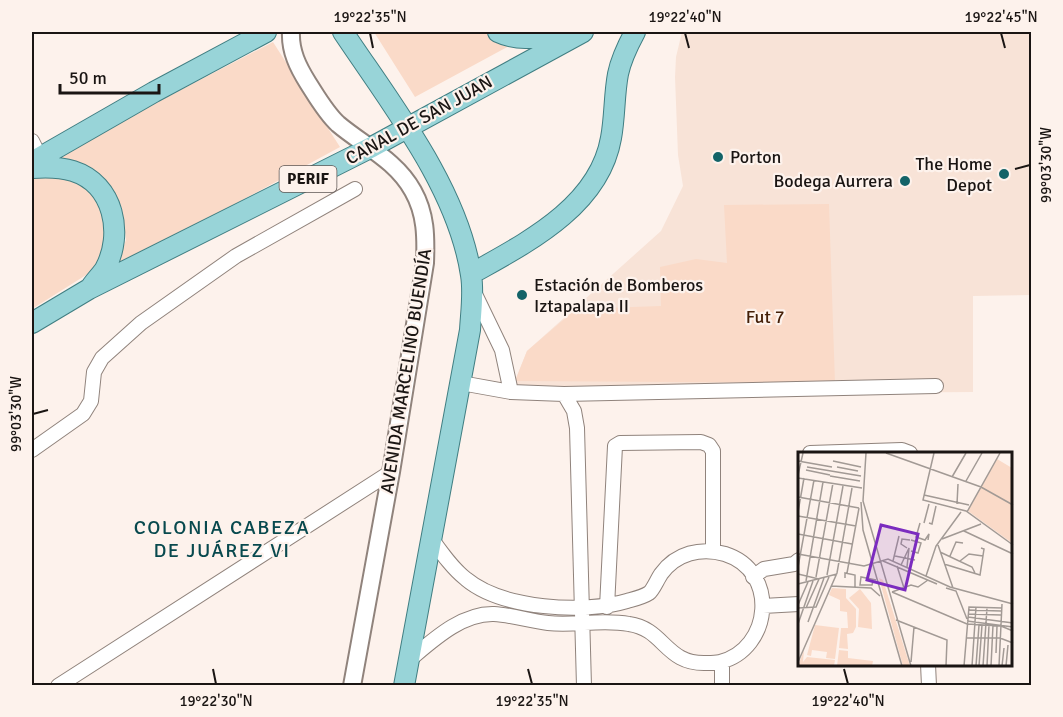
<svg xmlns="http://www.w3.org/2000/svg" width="1063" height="717" font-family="Signika,sans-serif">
  <rect width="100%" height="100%" fill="#fdf2ec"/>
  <!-- built -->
  <path fill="#f8e3d7" d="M682 32H1031V295L973 296V392L514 396 515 381 527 351 661 231 683 186 678 155 675 77 676 57Z"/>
  <!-- green -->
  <path fill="#fadac8" d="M374 32H483L511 45 415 97Z
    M273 42 340 147 115 269 126 240 122 208 105 180 83 166 56 155Z
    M40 177H62L82 185 101 203 107 227 105 250 94 270 32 309V179Z
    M829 204 835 383 515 381 527 351 576 309 661 306 660 267 696 259 727 263 724 205Z"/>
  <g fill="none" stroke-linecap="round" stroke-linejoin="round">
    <!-- minor casing -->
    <g stroke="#90837c" stroke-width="16">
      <path id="minor" d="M32 141 40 157
        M473 290 502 350 511 392
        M461 383 511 392 564 394 936 386
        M564 394 574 411 577 428 584 686
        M32 450 83 414 91 401 94 372 102 358 141 323 236 256 355 189
        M810 453 902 450 910 453
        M753 577 764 569 794 564 799 560
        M763 606 799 604
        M607 607 615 446 620 443 701 442 709 445 713 451V551
        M408 661C432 641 461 613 494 614 512 615 530 621 548 623 574 626 602 619 629 624 665 629 665 665 707 663 711 663 716 663 720 662 772 649 779 571 725 554 701 547 676 553 661 574 657 580 653 590 649 593 643 597 634 599 627 601 584 614 502 609 466 579 452 568 441 552 431 538
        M722 662V686
        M928 664 929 686
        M58 686 391 472"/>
    </g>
    <!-- tertiary casing -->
    <g stroke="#90837c" stroke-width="20">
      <path id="tertiary" d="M291 32C290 51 298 67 308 83 317 97 326 113 338 124 364 146 396 160 413 191 426 214 426 237 425 263L391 472 352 686"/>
    </g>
    <!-- primary casing -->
    <g stroke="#407e82" stroke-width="22">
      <path id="primary" d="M343 32C391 104 458 188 471 275 474 293 471 312 470 330L404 686
        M498 32C517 41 537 39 556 32
        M32 162 154 92 266 32
        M32 168C45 167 60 167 73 171 114 184 124 234 105 269 101 275 95 281 91 287
        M471 274C526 243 599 207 611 138 615 117 614 95 618 74 621 59 628 45 635 32
        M32 323 89 289 372 147 583 32"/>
    </g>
    <!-- minor -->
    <use href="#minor" stroke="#fff" stroke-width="14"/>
    <!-- tertiary -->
    <use href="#tertiary" stroke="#fff" stroke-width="16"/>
    <!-- primary -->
    <use href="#primary" stroke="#98d4d8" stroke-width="20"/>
  </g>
  <!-- ticks -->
  <path fill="none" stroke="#1a1513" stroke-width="2" d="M370 33 373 48M685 33 689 48M1001 33 1005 48M1015 169 1030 165M33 414 48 410M213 669 216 684M528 669 532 684M844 669 848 684"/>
  <!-- markers -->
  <g fill="#136368" stroke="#fdf2ec" stroke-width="2">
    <circle cx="718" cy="157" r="6"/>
    <circle cx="1004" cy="174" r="6"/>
    <circle cx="905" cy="181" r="6"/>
    <circle cx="522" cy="295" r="6"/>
  </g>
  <g text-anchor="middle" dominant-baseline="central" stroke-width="4.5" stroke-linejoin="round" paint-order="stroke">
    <!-- shield labels -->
    <rect fill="#fdf2ec" stroke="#5e5754" stroke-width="1.5" x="279.5" y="166" width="57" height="26" rx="4.5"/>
    <g font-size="16" font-weight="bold" fill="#1a1513">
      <text x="308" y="179">PERIF</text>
    </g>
    <!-- street labels -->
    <g font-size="18" fill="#1a1513" stroke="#fdf2ec">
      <text transform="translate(419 120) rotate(-29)">CANAL DE SAN JUAN</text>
      <text transform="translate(406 371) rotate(-81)">AVENIDA MARCELINO BUENDÍA</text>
    </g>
    <!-- poi labels -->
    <g font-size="18" fill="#1a1513" stroke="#fdf2ec" text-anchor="start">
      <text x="730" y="157">Porton</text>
      <text x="992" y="164" text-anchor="end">The Home<tspan x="992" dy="21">Depot</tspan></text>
      <text x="893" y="181" text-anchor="end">Bodega Aurrera</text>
      <text x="534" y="285">Estación de Bomberos<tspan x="534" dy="21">Iztapalapa II</tspan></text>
    </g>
    <!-- park labels -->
    <g font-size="18" fill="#452008" stroke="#fdf2ec">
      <text x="765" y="317">Fut 7</text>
    </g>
    <!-- neighbourhood labels -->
    <g font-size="20" letter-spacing="1.5" fill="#08494e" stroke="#fdf2ec">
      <text x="222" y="527">COLONIA CABEZA<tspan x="222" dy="23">DE JUÁREZ VI</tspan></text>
    </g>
  </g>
  <!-- overview -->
  <g transform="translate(798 452)">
    <rect width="214" height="214" fill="#fdf2ec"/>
    <path d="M199 7 214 16V91L170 59ZM81 126 85 128 112 214H105ZM34 136 48 137V146L58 157V175L55 181 49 182 50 197 41 196 43 176H50L49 160 42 159V148L31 143ZM62 137 73 151 74 177 60 175 61 157 51 146ZM17 173 41 176 37 207 28 206 29 200 14 198 13 204 9 203ZM6 198 5 210 9 205 37 208 36 214H0ZM41 198 50 199V206L75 209 74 214H39Z" fill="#fadac8"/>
    <path fill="none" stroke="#a29a95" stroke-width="1.5" d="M68 1 65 49 113 214M88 1 183 35 215 53M136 1 125 48 168 59 215 93M0 9 34 15M35 9 63 15M9 15 63 24M39 15 60 19M8 18 32 23M0 23 5 1M32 24 62 29M154 25 168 1M0 26 64 36M168 29 184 1M126 43 171 53M0 45 61 56M63 50 65 78 104 214M159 52 160 32M0 60 6 26M169 60 202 1M0 64 58 74M122 71 118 85 127 88 131 82 130 88M126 71 131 52M131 71 134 72 138 54M166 79 215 102M0 82 54 92M144 87 183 72M140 93 155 136M109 96 103 92 104 87 112 88M113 99 120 101 123 91 113 88M142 100 174 115 177 121M0 102 66 114 90 107 152 135 215 152M97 104 117 108M152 104 158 90 165 91M85 109 139 132M95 109 101 84M162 109 171 102 185 104M146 112 182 123 186 97 183 96M103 113 111 96 109 115M99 114 106 136M0 115 16 28M49 121 61 56M0 122 21 127 8 156M29 123 45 34M128 124 138 94 163 60M18 125 35 31M47 126V121L57 123V135M8 129 25 30M75 129 74 133H62L63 125 78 128M0 132 39 122M33 134 73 136 82 144M148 136 158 139 169 167M94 140 169 172 203 174 215 179M94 140 113 133 120 135 130 128M0 153 10 130M0 156 18 155 31 125M170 158 203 159M170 162 203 163M170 165 215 171M98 168 149 188 148 214M169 169 215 175M10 170 26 126M0 172 15 129M168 186H202L215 191M198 201 199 174M0 210 39 121 54 36M113 210 116 175M166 214 171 155 204 156M174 214 178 155M178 214 181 173M181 214 184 173M185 214 189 156M189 214 191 173M193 214 195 173M201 214 204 152M204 214 206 196M208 214 210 193"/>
    <path fill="#7b2cbf" fill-opacity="0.15" stroke="#7b2cbf" stroke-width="3" d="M83 73 120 82 107 138 69 128Z"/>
    <rect width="214" height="214" fill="none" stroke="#1a1513" stroke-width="3"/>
  </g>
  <!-- border -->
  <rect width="1063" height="717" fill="none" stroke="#fdf2ec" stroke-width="66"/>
  <!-- scale -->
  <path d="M60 84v9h99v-9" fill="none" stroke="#1a1513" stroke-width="3"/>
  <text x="69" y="84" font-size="18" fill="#1a1513" stroke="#fdf2ec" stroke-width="4.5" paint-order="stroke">50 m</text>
  <rect x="33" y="33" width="997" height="651" fill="none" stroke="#1a1513" stroke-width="2"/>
  <g font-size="15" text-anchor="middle" fill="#1a1513">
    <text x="370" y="22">19°22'35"N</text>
    <text x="685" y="22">19°22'40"N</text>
    <text x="1001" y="22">19°22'45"N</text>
    <text transform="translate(1046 165) rotate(-90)" y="5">99°03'30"W</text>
    <text transform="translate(16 414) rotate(-90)" y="5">99°03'30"W</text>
    <text x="216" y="706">19°22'30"N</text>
    <text x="532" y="706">19°22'35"N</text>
    <text x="848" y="706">19°22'40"N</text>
  </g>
</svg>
